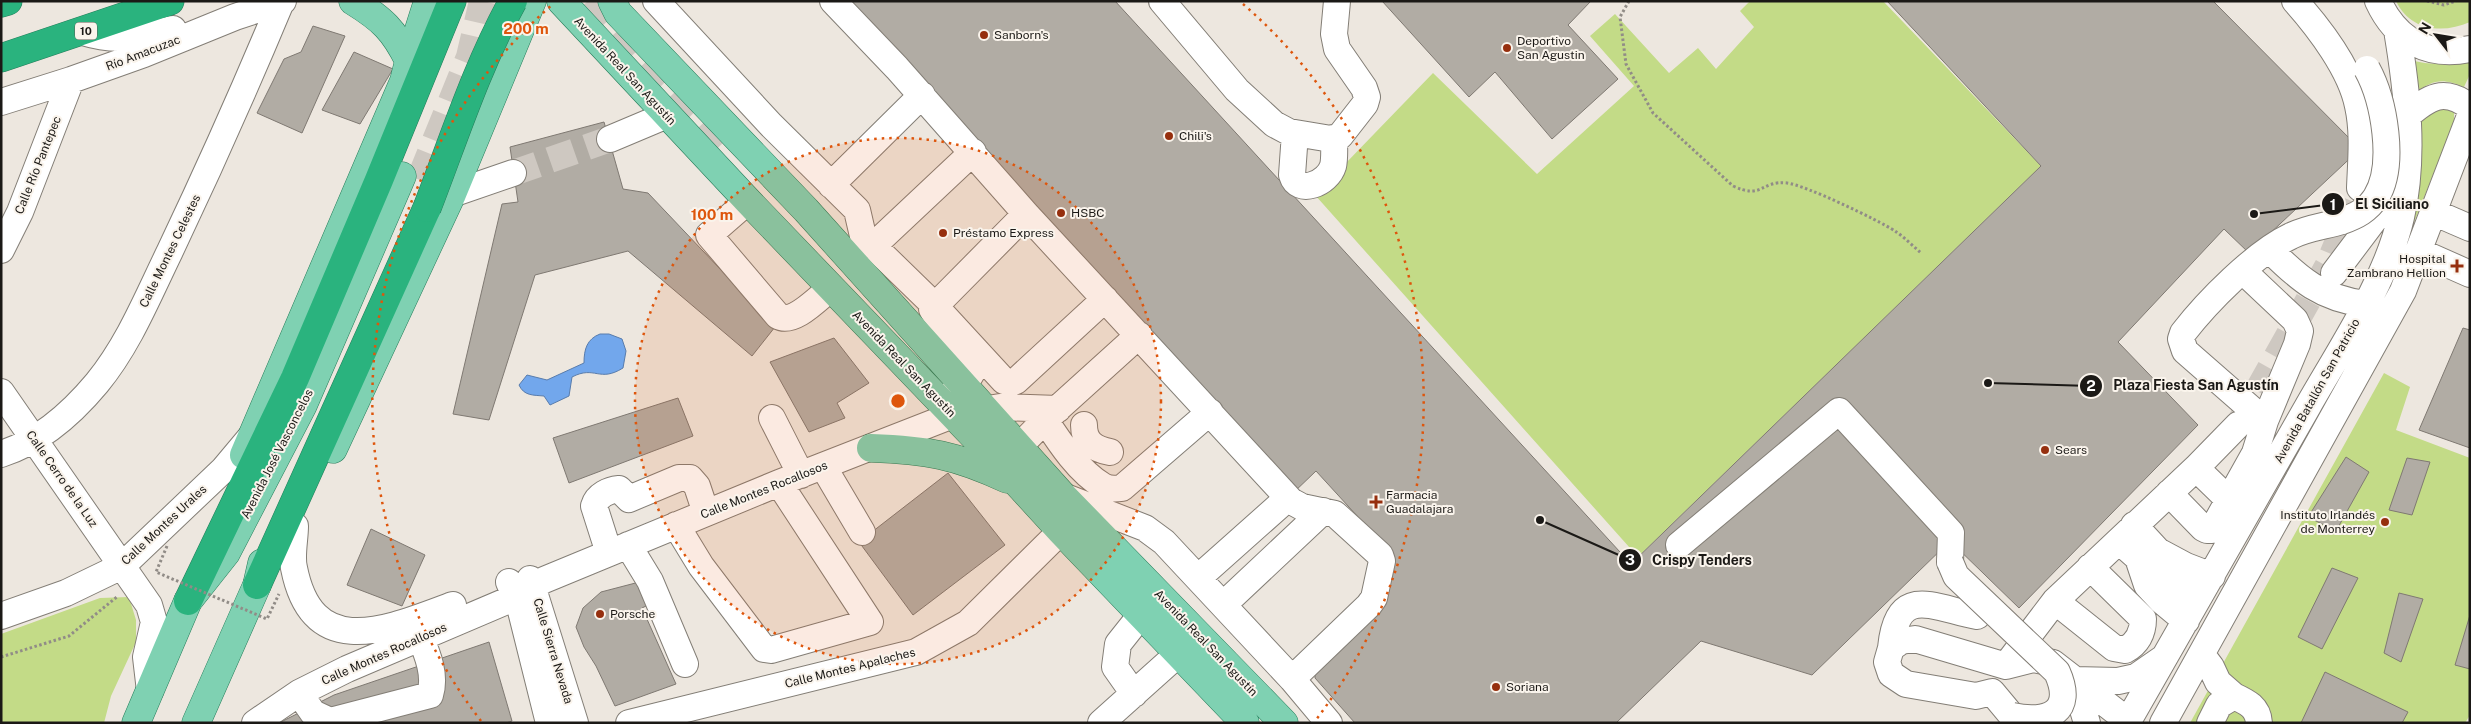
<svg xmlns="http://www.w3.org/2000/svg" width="2471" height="724" font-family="'Public Sans',sans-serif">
  <rect width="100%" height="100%" fill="#ede7df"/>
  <!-- green -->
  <path fill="#c3db87" d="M1750 1H1883L2041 166 1638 557 1315 195 1433 73 1537 174 1634 86 1590 36 1615 14 1669 73 1698 48 1716 69 1754 27 1740 11Z
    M2396 1H2470V22C2443 34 2410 31 2396 1Z
    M2406 59C2429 65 2447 66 2470 61V74L2464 87C2443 78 2434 79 2415 93Z
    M2439 107 2449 108 2454 113V122L2413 225 2418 194 2419 125 2426 114Z
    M2384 373 2410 387 2396 430 2470 458V715L2465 723H2190Z
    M129 597 136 620V642L111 696 104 723H1V634L100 598Z"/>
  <!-- water -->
  <path fill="#72a7ec" stroke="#587cac" d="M600 334H609L622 339 626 351 623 368C599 383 595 365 572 377L569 396 550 405 544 396C533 395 524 396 519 385L527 375 547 380 584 363C584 349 587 339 600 334Z"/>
  <!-- building -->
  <path fill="#b1aca4" stroke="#7f7972" d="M845 1H1115L1631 564 2041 166 1887 1H2213L2360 149 2249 253 2224 229 2118 342 2198 425 2019 608 1950 541 1812 675 1701 641 1616 723H1355L1315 678V661L1391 553 1316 471 1291 495Z
    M1382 1H1591L1568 25 1618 79 1552 139 1495 72 1469 97Z
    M313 26 345 36 302 133 257 113 284 59 301 52Z
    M354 52 393 69 360 124 322 110Z
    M604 122 623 189 648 193 775 327 752 356 628 251 535 275 489 420 453 414 502 204 518 202 510 147Z
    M2463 328 2470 330V448L2419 430Z
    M834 338 869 383 837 403 845 418 809 432 770 362Z
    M678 398 693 436 569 483 553 438Z
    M2346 457 2369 472 2336 531 2308 517Z
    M2407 458 2430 462 2412 515 2389 510Z
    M948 473 1005 545 913 615 859 542Z
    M371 529 425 555 402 606 347 585Z
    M2332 568 2358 578 2322 649 2298 637Z
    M647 580 654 602 642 608 676 684 615 706 596 666 584 647 576 627 583 608 601 592Z
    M2399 593 2423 599 2401 662 2384 653Z
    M2470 615V669L2455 665Z
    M489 642 512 721 506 723H279L334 695Z
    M2325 672 2408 712 2402 723H2301Z"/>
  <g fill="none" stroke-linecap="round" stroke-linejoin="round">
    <!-- minor-tunnel -->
    <path stroke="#cec8c1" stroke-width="26" stroke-dasharray="26 13" stroke-linecap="butt" d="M513 173 610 139
      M2238 425 2328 265 2354 202"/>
    <!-- major-tunnel -->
    <path stroke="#cec8c1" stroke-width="28" stroke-dasharray="28 14" stroke-linecap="butt" d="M588 1 658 80 730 155
      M420 180 470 57 483 1"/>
    <!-- minor casing -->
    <g stroke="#837e76" stroke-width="28">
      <path id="minor" d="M656 1 771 125 857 210 863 236 934 305 1004 381 1011 383 1016 381 1105 299
        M833 1 897 68 1026 214 1291 501 1302 507 1335 514 1380 555 1382 561 1374 598 1369 605 1292 679
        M1162 1 1237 90 1274 124 1289 132 1331 139 1340 136 1365 104 1367 97 1364 88 1337 49 1334 34 1337 1
        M2295 1C2319 28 2351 70 2358 106 2364 133 2361 161 2360 188
        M2378 1C2396 40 2428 58 2470 49
        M83 32C119 43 138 36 173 29
        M1 102 71 80 144 54 235 17 283 1
        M2407 116C2429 97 2444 87 2470 107
        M1295 133 1292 175C1298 196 1328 183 1333 166 1335 158 1334 147 1334 138
        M610 139 667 115
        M831 185 922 95
        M452 194 513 173
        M748 201 709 235 778 316C794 325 819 297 831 288
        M2433 212 2470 228
        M873 246 973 152
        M1 250 20 212 71 80
        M2270 250C2300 280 2321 298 2365 304
        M2418 251 2470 274
        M2243 271 2295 320 2300 331 2297 344 2265 421 2185 351 2181 339 2183 333C2207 302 2255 253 2291 236 2306 228 2326 226 2342 221
        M2334 273 2395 192
        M1 392 149 605 154 622 146 657 150 691
        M946 399C954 391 969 381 973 370 978 353 939 324 932 309L1026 214
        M772 418 801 475
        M1045 420 1139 335
        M1084 425C1084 442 1094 449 1110 452
        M1 454C39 442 72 413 97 383 129 344 148 296 170 251 209 169 246 86 281 2
        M1003 463 1045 420C1060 443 1079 472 1103 486 1108 489 1115 489 1122 488L1210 412
        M823 466 862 532
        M2196 468 2230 501
        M2169 493 2203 528 2207 530H2212L2255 453 2265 421
        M1063 496 1145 528 1164 542 1292 679 1329 723
        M676 525 701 566 764 649 771 650 870 622 779 483
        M2134 525 2158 551 2186 566 2212 576
        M295 526C295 539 291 556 294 568 313 664 390 628 453 605
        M2119 541 2137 557 2197 600
        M628 545 650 581 685 664
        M1679 545 1839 411 1951 533 1950 562
        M609 553 594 506C597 495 609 490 619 489L629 499 679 478H690L697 486 706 513
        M2138 558 2147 585 2162 601 2186 621
        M1198 578 1280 505
        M530 579 575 723
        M509 582 520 607 549 723
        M2055 601 2114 648 2125 650C2137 644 2143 633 2143 619L2090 567
        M1223 605 1323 511
        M1 616 66 593 122 566 223 470 254 433
        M1891 648C1897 584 1931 607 1977 616
        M2202 655 2211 667 2218 682 2234 696
        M2011 659 2055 601 2196 468 2238 425
        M2074 680 2118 681 2136 677 2162 659
        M2074 680 2087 723
        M299 693 313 713 330 721 430 695C436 676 428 655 420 637
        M1134 694 1115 667 1118 644 1141 615
        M2012 716 1992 692 1976 696 1906 684 1891 674 1887 662 1891 648 1901 641 1915 639 2006 666 2033 659 2053 663 2128 721
        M255 723 299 693 347 669 516 597 544 580 779 483 953 415 1000 407 1058 409
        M629 723 916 652 968 623 1061 531
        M1101 723 1178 654
        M2127 723C2187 617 2248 512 2308 406 2341 348 2386 282 2401 217 2415 157 2407 90 2397 30
        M2163 723 2403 291 2470 116
        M2210 723 2219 705 2234 696C2247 702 2258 707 2259 723"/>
    </g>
    <!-- major casing -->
    <g stroke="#257d5a" stroke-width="29">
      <path id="major" d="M561 1 748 201 985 448 1061 531 1245 723
        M612 1 618 13 806 210 1063 496 1284 723
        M409 61 428 1
        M871 448C927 450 956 455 1007 479
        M333 449 452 194 532 1
        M244 455 404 81 409 61C394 30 382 19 353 1
        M136 723 188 601 226 553 303 405 402 176
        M196 723 257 585 262 563"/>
    </g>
    <!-- highway casing -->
    <g stroke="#257d5a" stroke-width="29">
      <path id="highway" d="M1 3 8 1
        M1 58 170 1
        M257 585 427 208
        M188 601 295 378 379 180 452 1"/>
    </g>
    <!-- path -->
    <path stroke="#918c87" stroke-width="3" stroke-dasharray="2.5 2.5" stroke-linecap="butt" d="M1629 1 1620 17 1626 64 1653 113 1733 186C1763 200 1761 180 1787 183 1805 185 1878 220 1895 231 1904 237 1913 246 1921 253
      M2427 1 2444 5 2456 1
      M1 657 69 636 118 596"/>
    <!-- minor -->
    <use href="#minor" stroke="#fff" stroke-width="26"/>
    <!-- major -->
    <use href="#major" stroke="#7fd1b2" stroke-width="28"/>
    <!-- highway -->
    <use href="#highway" stroke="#2ab37e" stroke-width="28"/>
    <!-- minor-bridge casing -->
    <g stroke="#837e76" stroke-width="28" stroke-linecap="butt">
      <path id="minor-bridge" d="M2342 221C2356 216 2368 210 2376 197 2396 165 2384 100 2367 69
        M1950 562 1956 576 2057 672C2075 712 2048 724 2012 716"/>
    </g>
    <!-- highway-bridge casing -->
    <g stroke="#257d5a" stroke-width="29" stroke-linecap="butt">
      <path id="highway-bridge" d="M427 208C454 138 477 66 513 1"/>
    </g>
    <!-- path-bridge -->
    <path stroke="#918c87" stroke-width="3" stroke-dasharray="2.5 2.5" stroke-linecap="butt" d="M167 546 156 572 267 619 279 594"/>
    <!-- minor-bridge -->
    <use href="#minor-bridge" stroke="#fff" stroke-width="26"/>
    <!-- highway-bridge -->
    <use href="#highway-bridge" stroke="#2ab37e" stroke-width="28"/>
  </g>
  <!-- distance rings -->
  <circle cx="898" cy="401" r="263" fill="#de560c" fill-opacity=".12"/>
  <g fill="none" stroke="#de560c" stroke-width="2.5" stroke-dasharray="2.5 5">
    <circle cx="898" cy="401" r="263"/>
    <path d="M481 721A526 526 0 0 1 553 4M1243 4A526 526 0 0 1 1315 721"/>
  </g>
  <!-- markers -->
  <g fill="#962f0e" stroke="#faf4ec" stroke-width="2">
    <circle cx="984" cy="35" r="5"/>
    <circle cx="1507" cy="48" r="5"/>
    <circle cx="1169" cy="136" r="5"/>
    <circle cx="1061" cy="213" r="5"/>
    <circle cx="943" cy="233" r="5"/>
    <path d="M2454.5 258.5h5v5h5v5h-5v5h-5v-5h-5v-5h5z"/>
    <circle cx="2045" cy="450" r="5"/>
    <path d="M1373.5 494.5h5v5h5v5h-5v5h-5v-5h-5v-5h5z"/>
    <circle cx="2385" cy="522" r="5"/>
    <circle cx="600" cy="614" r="5"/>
    <circle cx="1496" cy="687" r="5"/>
  </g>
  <g text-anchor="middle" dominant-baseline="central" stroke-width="4" stroke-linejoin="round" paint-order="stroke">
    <!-- shield labels -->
    <rect fill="#faf4ec" stroke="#5e5b56" stroke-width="1" x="75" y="22.5" width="22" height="17" rx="4"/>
    <g font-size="11" font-weight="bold" fill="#1b1916">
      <text x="86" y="31">10</text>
    </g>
    <!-- poi labels -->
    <g font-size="12" fill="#1b1916" stroke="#faf4ec" text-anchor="start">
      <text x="994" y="35">Sanborn's</text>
      <text x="1517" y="41">Deportivo<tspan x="1517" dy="14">San Agustin</tspan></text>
      <text x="1179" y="136">Chili's</text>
      <text x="1071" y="213">HSBC</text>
      <text x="953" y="233">Préstamo Express</text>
      <text x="2446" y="259" text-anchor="end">Hospital<tspan x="2446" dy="14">Zambrano Hellion</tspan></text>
      <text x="2055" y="450">Sears</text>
      <text x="1386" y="495">Farmacia<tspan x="1386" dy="14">Guadalajara</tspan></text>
      <text x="2375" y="515" text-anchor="end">Instituto Irlandés<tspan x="2375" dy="14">de Monterrey</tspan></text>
      <text x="610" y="614">Porsche</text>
      <text x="1506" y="687">Soriana</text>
    </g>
    <!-- street labels -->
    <g font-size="12" fill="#1b1916" stroke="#faf4ec">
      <text transform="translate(143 53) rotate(-21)">Río Amacuzac</text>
      <text transform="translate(625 71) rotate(47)">Avenida Real San Agustín</text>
      <text transform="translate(38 165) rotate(-68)">Calle Río Pantepec</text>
      <text transform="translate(170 251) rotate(-64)">Calle Montes Celestes</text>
      <text transform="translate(904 364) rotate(46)">Avenida Real San Agustín</text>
      <text transform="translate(2317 391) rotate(-61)">Avenida Batallón San Patricio</text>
      <text transform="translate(277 454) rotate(-63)">Avenida José Vasconcelos</text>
      <text transform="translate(62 479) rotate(55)">Calle Cerro de la Luz</text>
      <text transform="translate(764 490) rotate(-22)">Calle Montes Rocallosos</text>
      <text transform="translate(164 525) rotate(-43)">Calle Montes Urales</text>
      <text transform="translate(1206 643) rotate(46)">Avenida Real San Agustín</text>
      <text transform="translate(553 651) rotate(73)">Calle Sierra Nevada</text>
      <text transform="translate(384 654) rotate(-24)">Calle Montes Rocallosos</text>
      <text transform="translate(850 668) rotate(-14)">Calle Montes Apalaches</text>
    </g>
  </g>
  <circle cx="898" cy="401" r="8" fill="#de560c" stroke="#faf4ec" stroke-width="2.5"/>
  <g font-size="15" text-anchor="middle" font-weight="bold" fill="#de560c" stroke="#faf4ec" stroke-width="4" stroke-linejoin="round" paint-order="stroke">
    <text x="526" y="34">200 m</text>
    <text x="712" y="220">100 m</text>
  </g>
  <!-- callouts -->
  <path fill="none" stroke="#1b1916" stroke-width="2" d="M2254 214L2333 204M1988 383L2091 386M1540 520L1630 560"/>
  <g fill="#1b1916" stroke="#faf4ec" stroke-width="2">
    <circle cx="2254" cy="214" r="5"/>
    <circle cx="1988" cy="383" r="5"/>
    <circle cx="1540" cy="520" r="5"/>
    <circle cx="2333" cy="204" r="12"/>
    <circle cx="2091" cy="386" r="12"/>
    <circle cx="1630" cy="560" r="12"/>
  </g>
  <g font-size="15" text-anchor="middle" font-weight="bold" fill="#fff">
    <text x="2333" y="210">1</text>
    <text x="2091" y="391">2</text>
    <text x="1630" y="565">3</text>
  </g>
  <g font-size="14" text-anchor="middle" font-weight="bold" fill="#1b1916" stroke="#faf4ec" stroke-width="4" stroke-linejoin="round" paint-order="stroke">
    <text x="2392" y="209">El Siciliano</text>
    <text x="2196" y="390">Plaza Fiesta San Agustín</text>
    <text x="1702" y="565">Crispy Tenders</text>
  </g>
  <!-- border -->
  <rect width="2471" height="724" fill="none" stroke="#1b1916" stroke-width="5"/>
  <!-- north arrow -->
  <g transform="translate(2436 35) rotate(301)" stroke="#faf4ec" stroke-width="4" paint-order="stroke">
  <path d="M0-4L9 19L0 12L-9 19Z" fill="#1b1916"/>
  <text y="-8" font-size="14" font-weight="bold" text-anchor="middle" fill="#1b1916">N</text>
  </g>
</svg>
